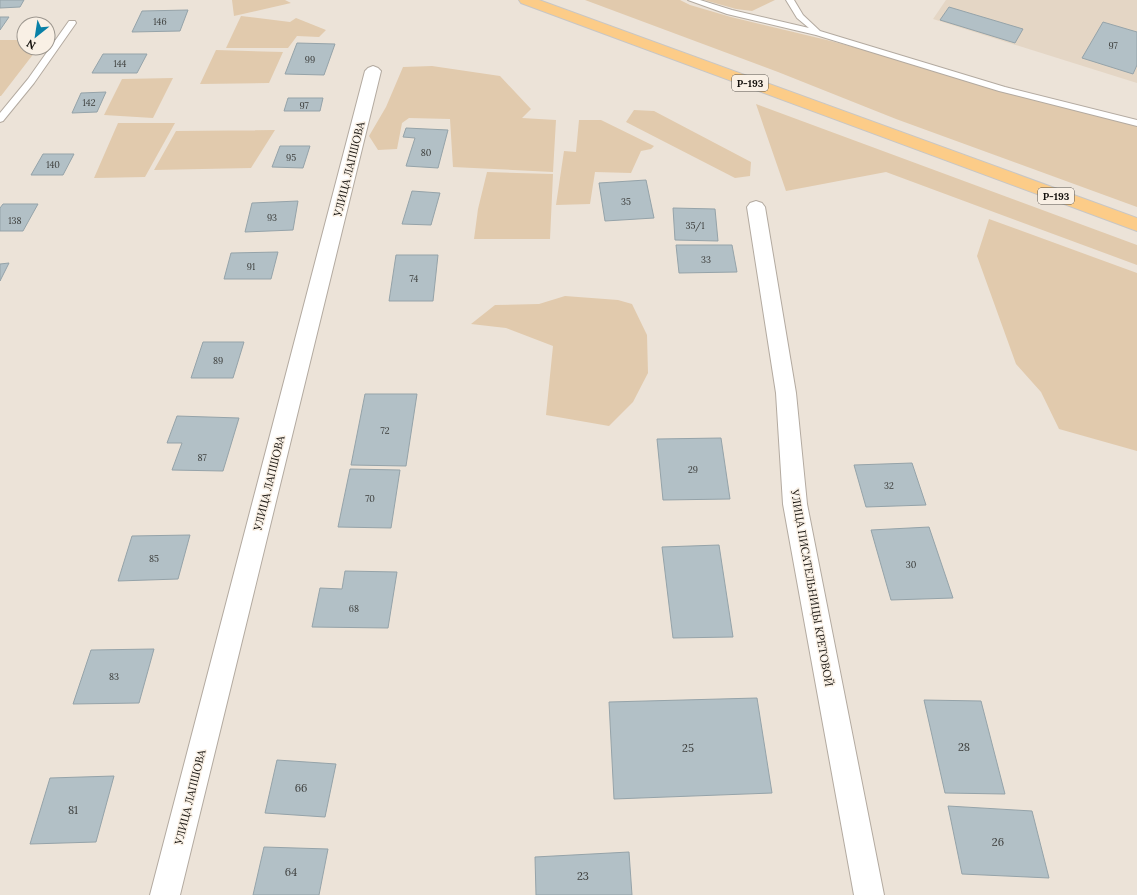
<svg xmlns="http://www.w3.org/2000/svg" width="1137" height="895" font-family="Lora,serif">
  <rect width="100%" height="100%" fill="#ece3d8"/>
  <!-- built -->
  <path fill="#e4d6c5" d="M946 0H1137V83L933 19Z"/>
  <!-- green -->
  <path fill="#e1caad" d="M232 0H285L291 3 234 16Z
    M585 0H680L690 5 731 17 831 41 1137 124V207L896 119 778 72Z
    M704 0H775L752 11 736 9Z
    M241 16 290 22 296 18 326 30 319 37 297 36 288 48H226Z
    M0 40H24V48H38L1 96H0Z
    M216 50 283 52 269 83 200 84Z
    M432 66 500 76 531 109 522 118 556 120 553 172 453 167 450 119 409 118 402 123 397 149 378 150 369 136 386 107 403 67Z
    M173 78 153 118 104 115 122 79Z
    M756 104 1137 245V265L886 172 786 191Z
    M634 110 654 111 751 162 750 176 735 178 626 122Z
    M579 120H601L654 146 651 149 641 151 631 173 595 172 590 204 556 205 564 151 576 152Z
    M118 123H175L145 177 94 178Z
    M275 130 251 168 154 170 176 131Z
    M487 172 553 174 550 239H474L478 209Z
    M989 219 1137 273V451L1059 429 1041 392 1016 364 977 256Z
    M565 296 618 300 632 304 647 335 648 373 633 402 609 426 546 415 553 346 506 328 471 324 495 305 539 304Z"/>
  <!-- building -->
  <path fill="#b2c0c6" stroke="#95a3a9" d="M0 0H24L20 7 0 8Z
    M949 7 1023 29 1015 43 940 20Z
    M188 10 180 31 132 32 142 11Z
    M0 17H9L0 30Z
    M1103 22 1137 32V65L1133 74 1082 58Z
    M297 43 335 44 324 75 285 74Z
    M103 54H147L137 73H92Z
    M106 92 97 112 72 113 81 93Z
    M288 98H323L320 111H284Z
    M406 128 448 130 438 168 406 166 415 138 403 137Z
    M280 146H310L303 168 272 167Z
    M43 154H74L63 175H31Z
    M646 180 654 218 605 221 599 183Z
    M412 191 440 193 431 225 402 224Z
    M298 201 293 230 245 232 252 203Z
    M3 204H38L23 231H0V208Z
    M673 208 715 209 718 241 675 240Z
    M676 245H732L737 272 679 273Z
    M278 252 271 279H224L231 253Z
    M396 255H438L433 301H389Z
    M9 263 0 281V264Z
    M203 342H244L233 378H191Z
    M365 394H417L406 466 351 465Z
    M177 416 239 418 223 471 172 470 182 443H167Z
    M721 438 730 499 663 500 657 439Z
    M912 463 926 505 866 507 854 465Z
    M350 469 400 470 391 528 338 527Z
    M929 527 953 598 891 600 871 530Z
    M190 535 178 579 118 581 132 536Z
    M719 545 733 637 673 638 662 547Z
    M345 571 397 572 388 628 312 627 320 588 342 589Z
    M154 649 139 703 73 704 91 650Z
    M757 698 772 793 614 799 609 702Z
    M924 700 981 701 1005 794 945 793Z
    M277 760 336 764 325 817 265 813Z
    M114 776 96 842 30 844 50 778Z
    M948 806 1032 811 1049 878 962 874Z
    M264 847 328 849 319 895H253Z
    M629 852 632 895H536L535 857Z"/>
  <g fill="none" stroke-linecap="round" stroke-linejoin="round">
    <!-- service casing -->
    <g stroke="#b3aaa0" stroke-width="2">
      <path id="service" d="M688 0H700L732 10 809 28 797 18 786 0H794L803 15 820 31 1005 87 1137 120V126L999 91 816 35 727 14Z
        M69 21H75L76 23 34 83 3 121 0 122V113L28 79Z"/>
    </g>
    <!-- minor casing -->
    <g stroke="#b3aaa0" stroke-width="2">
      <path id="minor" d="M373 66 378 68 381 71 180 895H150L365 71 368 68Z
        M756 201 762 203 765 207 796 393 807 504 884 895H854L783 504 776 393 747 207 750 203Z"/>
    </g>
    <!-- trunk casing -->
    <g stroke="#c7c6c5" stroke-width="2">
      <path id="trunk" d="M519 0H539L1137 218V231L521 3Z"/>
    </g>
    <!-- service -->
    <use href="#service" fill="#fff" fill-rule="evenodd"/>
    <!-- minor -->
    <use href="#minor" fill="#fff" fill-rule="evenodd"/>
    <!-- trunk -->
    <use href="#trunk" fill="#fccc88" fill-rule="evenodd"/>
  </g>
  <g text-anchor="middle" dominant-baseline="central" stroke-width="3" stroke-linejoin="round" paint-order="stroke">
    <!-- number labels -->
    <g font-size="9" fill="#3c3d3b">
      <text x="160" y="21">146</text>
      <text x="1113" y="45">97</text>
      <text x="310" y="59">99</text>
      <text x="120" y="63">144</text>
      <text x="89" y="102">142</text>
      <text x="304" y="105">97</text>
      <text x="426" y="152">80</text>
      <text x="291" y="157">95</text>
      <text x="53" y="164">140</text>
      <text x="626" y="201">35</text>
      <text x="272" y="217">93</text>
      <text x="15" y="220">138</text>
      <text x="695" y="225">35/1</text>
      <text x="706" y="259">33</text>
      <text x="251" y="266">91</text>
      <text x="414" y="278">74</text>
      <text x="218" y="360">89</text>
      <text x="385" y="430">72</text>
      <text x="202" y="457">87</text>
      <text x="693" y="469">29</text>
      <text x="889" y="485">32</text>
      <text x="370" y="498">70</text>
      <text x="154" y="558">85</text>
      <text x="911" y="564">30</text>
      <text x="354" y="608">68</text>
      <text x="114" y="676">83</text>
    </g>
    <!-- shield labels -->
    <g fill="#f9f0e5" stroke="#59544e" stroke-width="1">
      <rect x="732" y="75" width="36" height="16" rx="3"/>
      <rect x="1038" y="188" width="36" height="16" rx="3"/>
    </g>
    <g font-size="10" font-weight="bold" fill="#14110d">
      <text x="750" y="83">Р-193</text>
      <text x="1056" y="196">Р-193</text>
    </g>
    <!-- street labels -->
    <g font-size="11" fill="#14110d" stroke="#f9f0e5">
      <text transform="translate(349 169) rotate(-76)">УЛИЦА ЛАПШОВА</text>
      <text transform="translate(269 483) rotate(-76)">УЛИЦА ЛАПШОВА</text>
      <text transform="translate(812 588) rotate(80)">УЛИЦА ПИСАТЕЛЬНИЦЫ КРЕТОВОЙ</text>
      <text transform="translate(190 797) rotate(-76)">УЛИЦА ЛАПШОВА</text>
    </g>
    <!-- near-number labels -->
    <g font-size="11" fill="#3c3d3b">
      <text x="964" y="747">28</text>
      <text x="688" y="748">25</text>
      <text x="301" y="788">66</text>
      <text x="73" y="810">81</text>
      <text x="998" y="842">26</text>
      <text x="291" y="872">64</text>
      <text x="583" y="876">23</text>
    </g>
  </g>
  <!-- north arrow -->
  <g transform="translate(36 36) rotate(210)"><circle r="19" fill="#f9f0e5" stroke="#9d978f"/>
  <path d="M0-3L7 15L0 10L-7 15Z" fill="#0a81a7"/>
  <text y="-6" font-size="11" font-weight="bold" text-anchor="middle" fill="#14110d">N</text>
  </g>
</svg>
